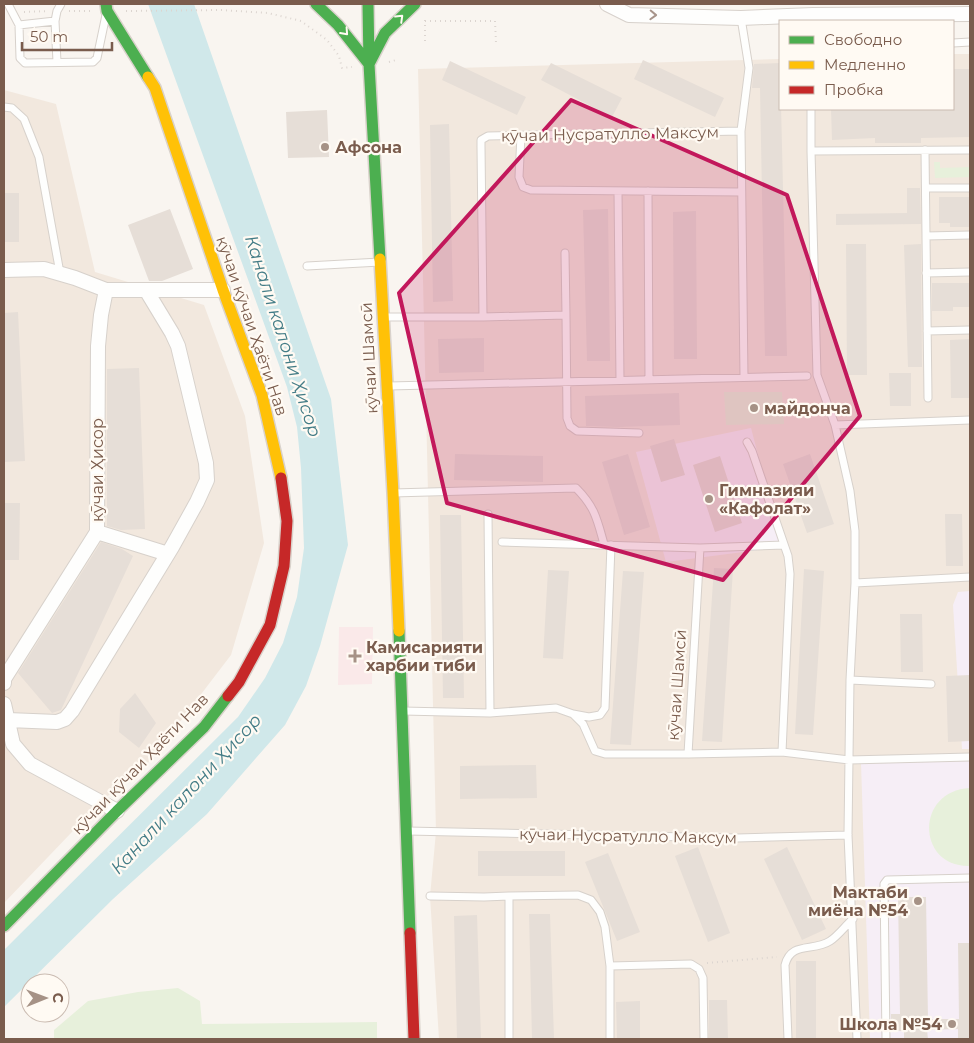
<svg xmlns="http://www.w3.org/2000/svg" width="974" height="1043" font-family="Montserrat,sans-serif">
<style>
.residential{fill:#f2e8de}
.education{fill:#f6eef6}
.medical{fill:#fae9e9}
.green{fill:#e7f0db}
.water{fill:#d0e8ea}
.building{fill:#e6ded7}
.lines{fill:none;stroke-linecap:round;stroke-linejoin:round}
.lane-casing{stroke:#d7d1cb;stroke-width:9}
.street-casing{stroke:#d7d1cb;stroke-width:16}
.fast-casing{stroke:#d9d2cb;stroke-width:14}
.slow-casing{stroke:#d9d2cb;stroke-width:14}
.jam-casing{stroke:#d9d2cb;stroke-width:14}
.path{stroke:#dcd5d0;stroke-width:2;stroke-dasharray:1 4;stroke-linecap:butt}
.lane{stroke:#fefefd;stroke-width:7}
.street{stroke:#fefefd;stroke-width:14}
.fast{stroke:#4caf50;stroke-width:11}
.slow{stroke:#ffc107;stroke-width:11}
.jam{stroke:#c62828;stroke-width:11}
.oneway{stroke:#a8958b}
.oneway2{stroke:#fffaf3}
.marked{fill:#c2185b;fill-opacity:0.2;stroke:#c2185b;stroke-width:4;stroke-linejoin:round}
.poi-dot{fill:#a69286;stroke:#fffaf3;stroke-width:2}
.labels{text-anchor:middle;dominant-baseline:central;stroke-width:4.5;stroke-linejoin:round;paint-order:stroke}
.street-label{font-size:16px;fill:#7a5c4d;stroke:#fffaf3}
.poi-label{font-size:16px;font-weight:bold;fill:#7a5c4d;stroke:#fffaf3;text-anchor:start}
.water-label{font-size:18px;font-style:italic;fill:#437c86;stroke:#fffaf3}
</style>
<rect width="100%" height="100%" fill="#f9f5f0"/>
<path class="residential" d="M953 54H970V1039H439L430 896 436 832 418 69 780 59V109H953Z
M4 90 56 104 95 272 204 305 245 416 264 543 231 655 150 761 92 809 71 833 4 903Z"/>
<path class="education" d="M751 428 782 547 666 562 636 452Z
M970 591V749H962L953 605 958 592Z
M970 759V1039H870L861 763Z"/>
<path class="medical" d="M339 627H373L372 684 338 685Z"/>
<path class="green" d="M934 162H940V168L970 167V177L935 178Z
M724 392H782L784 424 726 425Z
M970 788V866C917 868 914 791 970 788Z
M178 988 200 1001 202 1024 377 1022V1039H54V1030L88 1001 138 992Z"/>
<path class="water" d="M148 4H194L331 399 348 545 320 646 306 686 285 725 207 814 113 899 4 1007V950L238 717 265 678 283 643 297 597 304 548 301 468 297 427 287 387Z"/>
<path class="building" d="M643 60 724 98 715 117 634 79Z
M450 61 526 97 517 115 442 80Z
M551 63 622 98 612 117 541 80Z
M780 63 787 356H765L760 88H752L754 64Z
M953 69H970V137L921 138V143H875V138L832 140 831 109H953Z
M327 110 329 157 288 158 286 112Z
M449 124 453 301 433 302 430 125Z
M907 188H920L921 224 836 225V214L907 213Z
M4 193H19V242H4Z
M939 197H970V227H950V223H939Z
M170 209 193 269 162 281H149L128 225Z
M608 209 610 361H587L583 210Z
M696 211 697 359H674L673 212Z
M846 244H866L867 375H847Z
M921 244 922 367H908L904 245Z
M932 283H970V307H953V311H932Z
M18 312 25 461 4 462V313Z
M484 338V372L439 373 438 339Z
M970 339V398H951L950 340Z
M139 368 145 529 121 530 107 526V369Z
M889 373H911V406H890Z
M679 393 680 425 618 427 586 426 585 396Z
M674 439 685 475 661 482 650 446Z
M455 454 543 456V482L454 480Z
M628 454 650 527 624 535 602 462Z
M810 454 834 524 807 533 783 464Z
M720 456 742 523 715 532 693 465Z
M4 503H20L19 560H4Z
M945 514H962L963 566H946Z
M440 515H461L464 698H443Z
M101 542 122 549 133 556 61 710 52 713 18 673Z
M714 568 733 569 722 742 702 741Z
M804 569 824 571 813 735 795 734Z
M548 570 569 571 563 659 543 658Z
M623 571 644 572 631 745 610 744Z
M900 614H922L923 672H901Z
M970 675V741L948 742 946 676Z
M135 693 156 723 139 748 119 732 120 709Z
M536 765 537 798 460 799V766Z
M698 847 730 933 708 942 675 856Z
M787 847 826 929 802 940 764 859Z
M478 851H565V876H478Z
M608 853 640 932 617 941 585 862Z
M898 897H926L928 1019H959L958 943H970V1039H958V1029L927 1030 928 1039H904V1031H891V1014H900Z
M529 914H550L554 1039H532Z
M477 915 481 1039H457L454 916Z
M796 961H816V1039H796Z
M709 1000H727L728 1039H709Z
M640 1001V1039H617L616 1002Z"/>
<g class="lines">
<defs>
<path id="lane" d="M8 4 19 25 55 21 57 11 61 4
M55 21 57 62
M19 25 20 58 25 63 93 62 97 58 106 15
M953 43 970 42
M4 107 12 108 24 119 39 157 60 273
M811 109V151L817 375 835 425 850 491 855 531V583L850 680 848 835 857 1039
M741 131 749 68 741 18
M521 135 519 177 523 187 531 190 741 192
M925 150 926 236 970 235
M811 151 970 150
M926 188H970
M618 191 620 380
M648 191 649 379
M926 236 928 398
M307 266 380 262
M926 273 970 272
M566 315 567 418 570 426 577 431 639 433
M383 317H483L481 146V140L488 136 741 131 744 377
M483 317 566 315 565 253
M927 331 970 330
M389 386 807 376
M835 425 970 420
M747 442 752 451 788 556 790 574 782 752
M393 493 576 488C595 507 597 519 604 544
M488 514 490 713
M502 542 700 548 784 545
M855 583 970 577
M850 680 931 684
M403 711 490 713 556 708 573 714 583 724 595 751 605 754H688L700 548
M573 714 589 717 600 715 605 708 611 545
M688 754 782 752 849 760 970 757
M408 831 737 838 848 835
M430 896 484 897 509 896V1039
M509 896 578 895 591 900 600 912 605 927 610 966
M610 1039V966L691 964 699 969 703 978 704 1039
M788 1039 785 965C791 941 813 952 830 941 838 936 845 926 853 919
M886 1039 884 884 887 880 970 878"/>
<path id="street" d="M607 4 629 15 741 18 813 15 970 14
M4 270 44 269 75 278 106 290
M97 532 168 554
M4 683V679L97 532 98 346 101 315 106 290H223
M4 704 13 744 30 764 117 811
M8 720 57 722 65 719 72 711 172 547 197 502 207 480 206 463 178 346 172 333 146 290"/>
<path id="fast" d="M106 4 107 11 148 77
M316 4 338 25 369 64 385 33 415 4
M368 4 369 64 380 259
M399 631 410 933
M4 926 117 811 204 727 228 696"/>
<path id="slow" d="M148 77 155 88 223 290 262 395 281 478
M380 259 393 493 399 631"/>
<path id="jam" d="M228 696 239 682 270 625 284 566 287 521 281 478
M410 933 414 1039"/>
</defs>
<use href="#lane" class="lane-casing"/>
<use href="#street" class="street-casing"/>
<use href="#fast" class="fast-casing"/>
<use href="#slow" class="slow-casing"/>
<use href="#jam" class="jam-casing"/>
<path class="path" d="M69 11H91
M126 11 221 10 268 13 301 21 327 40 339 56 342 68 352 67
M24 12 49 11
M425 20V43
M425 21H495L496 43
M389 62 396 60
M707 963 777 957"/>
<use href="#lane" class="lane"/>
<use href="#street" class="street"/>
<use href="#fast" class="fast"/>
<use href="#slow" class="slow"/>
<use href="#jam" class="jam"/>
</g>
<defs><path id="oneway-chevron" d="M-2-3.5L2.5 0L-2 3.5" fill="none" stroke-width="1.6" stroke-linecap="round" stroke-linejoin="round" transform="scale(1.25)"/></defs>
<use class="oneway" href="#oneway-chevron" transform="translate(653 15) rotate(2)"/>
<g class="oneway2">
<use href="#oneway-chevron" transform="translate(400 18) rotate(-44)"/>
<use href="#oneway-chevron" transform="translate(345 32) rotate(48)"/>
</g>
<path class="marked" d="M571 100 787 195 860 416 723 580 447 503 399 293Z"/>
<g class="poi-dot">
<circle cx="325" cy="147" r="5"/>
<circle cx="754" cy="408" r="5"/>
<circle cx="709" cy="499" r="5"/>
<path d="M352.5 648.5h5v5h5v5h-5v5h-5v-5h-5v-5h5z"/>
<circle cx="918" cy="901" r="5"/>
<circle cx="952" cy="1024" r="5"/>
</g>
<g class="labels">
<g class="street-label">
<text transform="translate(610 134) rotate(-1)">кӯчаи Нусратулло Максум</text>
<text transform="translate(252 326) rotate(71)">кӯчаи кӯчаи Ҳаёти Нав</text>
<text transform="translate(369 358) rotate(-93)">кӯчаи Шамсӣ</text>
<text transform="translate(97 470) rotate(-90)">кӯчаи Ҳисор</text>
<text transform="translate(677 685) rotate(-86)">кӯчаи Шамсӣ</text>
<text transform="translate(140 764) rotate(-46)">кӯчаи кӯчаи Ҳаёти Нав</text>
<text transform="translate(628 836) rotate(1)">кӯчаи Нусратулло Максум</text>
</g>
<g class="poi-label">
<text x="335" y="147">Афсона</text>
<text x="764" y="408">майдонча</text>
<text x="719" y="490">Гимназияи<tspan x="719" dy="18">«Кафолат»</tspan></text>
<text x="366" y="647">Камисарияти<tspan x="366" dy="18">харбии тиби</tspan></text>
<text x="908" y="892" text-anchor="end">Мактаби<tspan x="908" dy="18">миёна №54</tspan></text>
<text x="942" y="1024" text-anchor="end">Школа №54</text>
</g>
<g class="water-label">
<text transform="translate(283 336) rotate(72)">Канали калони Ҳисор</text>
<text transform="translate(186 794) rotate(-47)">Канали калони Ҳисор</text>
</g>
</g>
<rect width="974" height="1043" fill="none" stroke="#7a5c4d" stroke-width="10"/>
<rect x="779" y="20" width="175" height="90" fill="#fffaf3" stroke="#cabbb1"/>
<rect x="789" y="36" width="25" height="8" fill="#4caf50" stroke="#cabbb1"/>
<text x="824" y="45" font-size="15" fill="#7a5c4d">Свободно</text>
<rect x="789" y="61" width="25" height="8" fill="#ffc107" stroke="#cabbb1"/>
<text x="824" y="70" font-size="15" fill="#7a5c4d">Медленно</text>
<rect x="789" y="86" width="25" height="8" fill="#c62828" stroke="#cabbb1"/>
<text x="824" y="95" font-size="15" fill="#7a5c4d">Пробка</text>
<g transform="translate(45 998) rotate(89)"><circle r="24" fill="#fffaf3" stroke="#cabbb1"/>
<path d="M0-4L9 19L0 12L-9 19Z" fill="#a69286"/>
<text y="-8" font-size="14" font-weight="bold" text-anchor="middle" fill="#7a5c4d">С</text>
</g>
<path d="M22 42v8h90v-8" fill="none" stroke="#7a5c4d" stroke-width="2.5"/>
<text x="30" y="42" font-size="15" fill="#7a5c4d" stroke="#fffaf3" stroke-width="4" paint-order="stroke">50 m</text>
</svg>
